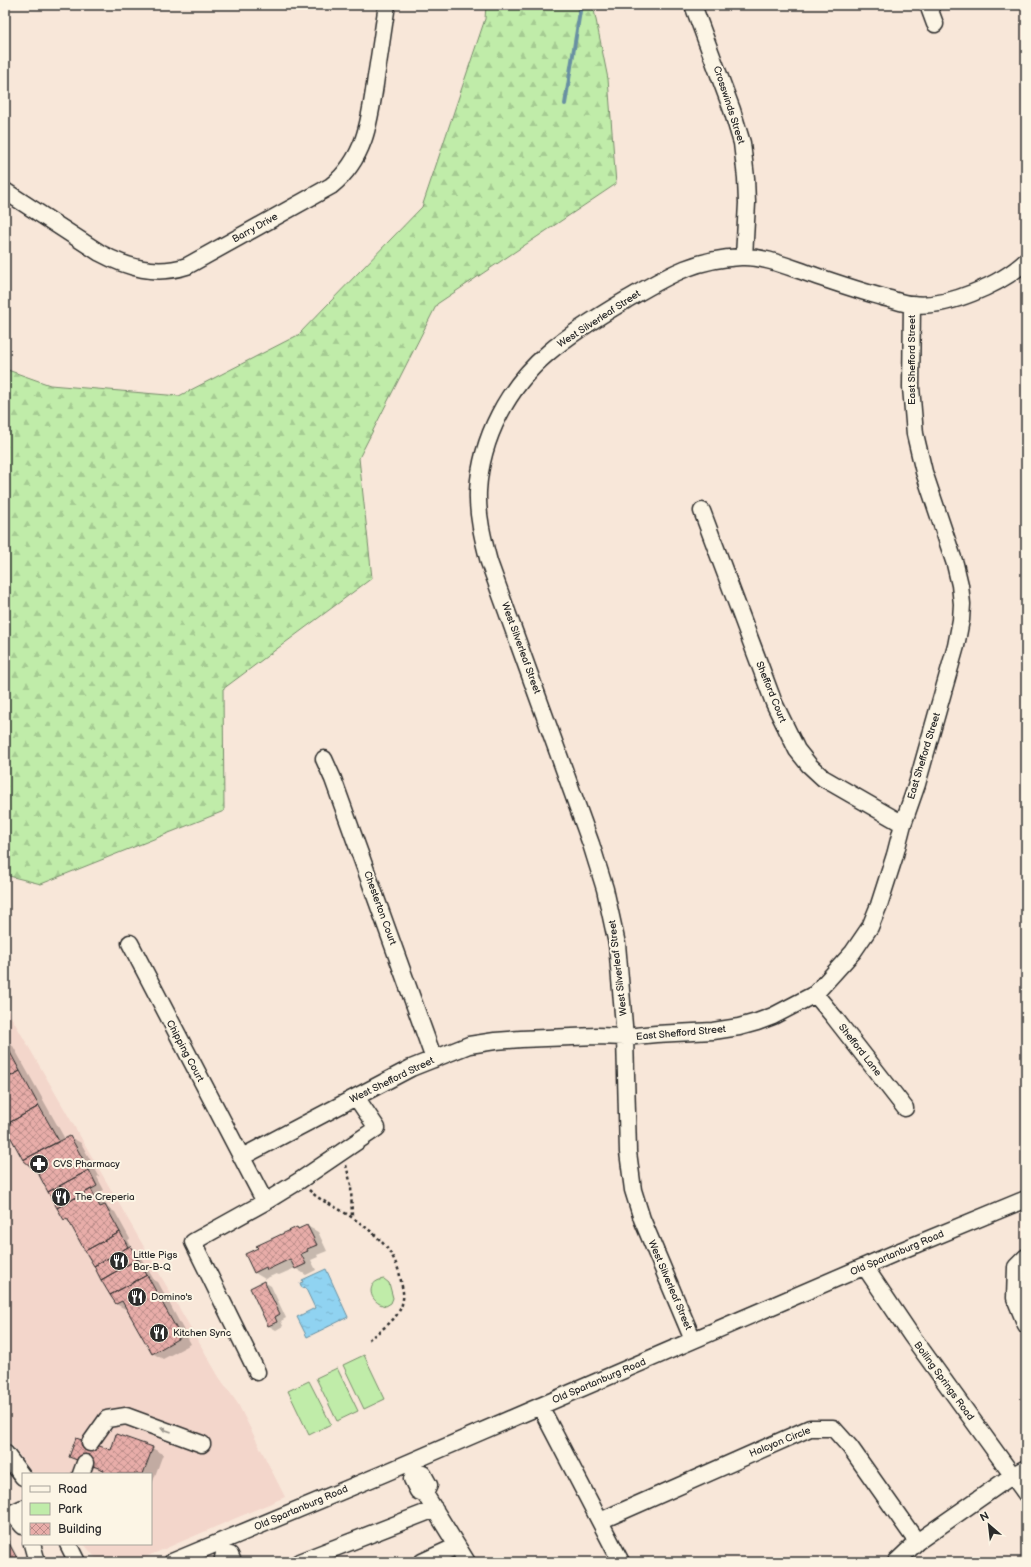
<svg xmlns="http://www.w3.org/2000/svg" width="1031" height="1567" font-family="'Balsamiq Sans',sans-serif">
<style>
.built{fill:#f3d6cb}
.forest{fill:url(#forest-firs);stroke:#768c6a}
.park{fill:#c0eca9;stroke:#768c6a}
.water{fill:url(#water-ripples);stroke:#6890a2}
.shadow{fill:#0003}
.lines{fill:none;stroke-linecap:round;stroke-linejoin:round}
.stream{stroke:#6890a2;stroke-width:4}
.building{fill:url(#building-cross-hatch);stroke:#2b2b2b}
.minor-casing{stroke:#2b2b2b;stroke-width:19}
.path{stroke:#2b2b2b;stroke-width:2.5;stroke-dasharray:3 3;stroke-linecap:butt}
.minor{stroke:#fcf5e5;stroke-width:16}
.oneway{fill:#949088}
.labels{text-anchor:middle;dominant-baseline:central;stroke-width:4;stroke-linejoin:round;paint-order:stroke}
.street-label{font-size:10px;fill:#2b2b2b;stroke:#fcf5e5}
.poi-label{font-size:10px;fill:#2b2b2b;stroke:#fcf5e5;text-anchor:start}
</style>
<defs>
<pattern id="forest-firs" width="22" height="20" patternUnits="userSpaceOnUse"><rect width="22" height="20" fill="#c0eca9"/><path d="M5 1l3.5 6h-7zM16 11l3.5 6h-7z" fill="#a5cb92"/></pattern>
<pattern id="water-ripples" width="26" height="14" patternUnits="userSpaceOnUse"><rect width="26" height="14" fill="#90d3f1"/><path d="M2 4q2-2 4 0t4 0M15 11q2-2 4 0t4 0" fill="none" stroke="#7cb5cf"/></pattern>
<pattern id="building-cross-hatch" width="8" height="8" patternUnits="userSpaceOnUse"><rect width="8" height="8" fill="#e8ada9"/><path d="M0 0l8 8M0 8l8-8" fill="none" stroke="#bc8d8a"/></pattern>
</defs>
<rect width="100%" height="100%" fill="#f8e7d9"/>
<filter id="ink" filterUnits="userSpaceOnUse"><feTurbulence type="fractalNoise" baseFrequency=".025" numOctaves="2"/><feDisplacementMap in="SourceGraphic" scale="8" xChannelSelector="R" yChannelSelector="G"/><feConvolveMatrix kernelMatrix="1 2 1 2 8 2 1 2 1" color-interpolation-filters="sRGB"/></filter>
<g filter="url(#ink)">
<path class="built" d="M5 1006 219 1377 238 1404 285 1497 134 1562H99L84 1544H151V1474H33L5 1435Z"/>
<path class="forest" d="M486 5H593L608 79 616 184 437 304 359 458 372 578 223 689 224 811 41 884 5 875V369L50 385 179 396 298 335 422 207 485 19Z"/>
<path class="park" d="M384 1279 389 1283 393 1298 391 1303 386 1306C368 1303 365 1281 384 1279Z
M364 1355 385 1399 364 1409 343 1365Z
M337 1368 358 1411 337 1421 316 1378Z
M309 1381 331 1424 309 1435 288 1391Z"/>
<path class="water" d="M326 1269 348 1317 307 1337 297 1317 315 1308 305 1287 302 1288 300 1283 303 1282 302 1280Z"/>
<path class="shadow" d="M5 1041 13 1046 65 1139 70 1137 81 1143 99 1176 97 1177 104 1190 96 1194 102 1197 108 1208 115 1212 130 1239 128 1240 132 1248 137 1251 154 1280 158 1282 191 1344 163 1359 152 1353 127 1310 116 1304 71 1223 64 1219 38 1172 24 1160 7 1129 5 1128Z
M307 1226 318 1232 327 1251 317 1255 318 1257 311 1260 316 1270 306 1275 295 1268 279 1275 276 1274 265 1279 255 1273 297 1228 299 1230Z
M264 1282 271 1286 286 1318 281 1321 283 1326 276 1330 269 1326 251 1288Z
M152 1448 163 1454 151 1487V1474H106L104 1471 81 1463 70 1457Z
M5 1533 20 1562H5Z"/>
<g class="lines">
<path class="stream" d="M565 104 581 5"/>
</g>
<path class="building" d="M5 1043 20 1071 5 1079Z
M20 1071 39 1106 5 1125V1079Z
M39 1106 59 1141 23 1160 5 1127V1125Z
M70 1136 89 1170 48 1192 38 1173 23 1160Z
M89 1170 97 1186 57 1208 48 1192Z
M91 1189 100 1207 105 1205 120 1232 85 1251 67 1218 64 1220 57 1208Z
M307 1225 317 1245 307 1249 308 1251 301 1254 306 1264 295 1269 290 1259 267 1270 266 1267 254 1273 245 1254 258 1248 256 1246 297 1227 298 1229Z
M120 1232 128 1247 94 1266 85 1251Z
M130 1246 138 1259 101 1280 94 1266Z
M138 1259 147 1275 110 1295 101 1280Z
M147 1275 181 1337 152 1354 122 1301 116 1304 110 1295Z
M264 1281 280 1314 275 1317 277 1322 268 1326 250 1288Z
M116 1434 153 1447 143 1474H106L103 1473 104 1470 69 1457 76 1438 111 1450Z
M5 1536 19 1562H5Z"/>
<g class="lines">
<defs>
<path id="minor" d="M693 5 732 110 742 143 746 178 747 203 744 257
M928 5 935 24
M5 191 100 253C128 268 156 276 187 266L331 186C366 158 370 119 376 77 380 53 383 29 387 5
M702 511 774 703 797 750 809 765 823 778 903 824
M324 759 333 779 434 1059
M130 943 265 1202
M815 994 834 1017 905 1108
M242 1157 411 1068 469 1045 495 1041 521 1039 597 1036 625 1037 656 1034 713 1031 739 1027 757 1022 773 1016 815 994 853 952 870 927 879 905 895 855 903 824 917 784 956 646 961 620 962 604 960 585 955 564 924 472 915 434 911 387 912 305
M1026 1257 1016 1267 1015 1298 1026 1325
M865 1267 911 1335 1026 1494
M693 1340 642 1219 633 1190 628 1152 625 1037 617 944 605 889 591 844 489 562C483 539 477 515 478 491 481 438 508 387 548 353 571 333 599 316 626 300 666 277 693 259 741 257 763 256 786 266 807 273 834 282 862 292 890 299 897 301 904 304 912 304 945 309 1002 284 1026 261
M257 1372 193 1242 265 1202 299 1181 377 1128 356 1097
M540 1406 621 1562
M90 1443 107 1419 126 1416 202 1444
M5 1453 23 1477
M81 1474 85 1463
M425 1494 429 1485 423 1474 415 1472 412 1479 418 1491 425 1494 467 1562
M23 1508 12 1513 23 1526
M600 1521 810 1428H833L850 1447 917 1542
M32 1544 37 1562
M68 1544 77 1562
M172 1562 385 1473 900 1251 1026 1199
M225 1562 223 1558 224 1554 230 1555 233 1562
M299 1562 435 1509
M422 1562 457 1546
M896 1562 917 1542 1013 1475 1026 1468"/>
</defs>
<use href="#minor" class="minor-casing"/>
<path class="path" d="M346 1165 351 1185 352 1218
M309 1190C320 1201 333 1205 345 1213 372 1230 396 1249 401 1281 402 1287 404 1294 403 1299 401 1318 382 1329 368 1340"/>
<use href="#minor" class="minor"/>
</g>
<defs><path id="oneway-solid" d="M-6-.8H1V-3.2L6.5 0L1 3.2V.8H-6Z"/></defs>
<use class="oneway" href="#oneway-solid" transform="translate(166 1430) rotate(-160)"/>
</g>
<defs>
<symbol id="pharmacy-disc" viewBox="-11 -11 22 22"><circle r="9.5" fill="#2b2b2b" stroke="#fcf5e5"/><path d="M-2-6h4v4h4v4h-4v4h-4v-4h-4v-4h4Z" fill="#fff"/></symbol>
<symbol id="restaurant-disc" viewBox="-11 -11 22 22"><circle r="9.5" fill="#2b2b2b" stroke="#fcf5e5"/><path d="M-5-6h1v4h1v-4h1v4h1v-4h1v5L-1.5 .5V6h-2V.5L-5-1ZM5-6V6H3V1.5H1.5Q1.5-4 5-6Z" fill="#fff"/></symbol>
</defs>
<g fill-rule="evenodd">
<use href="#pharmacy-disc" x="28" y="1153" width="22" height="22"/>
<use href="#restaurant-disc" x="50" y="1186" width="22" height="22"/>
<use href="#restaurant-disc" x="108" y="1250" width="22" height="22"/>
<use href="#restaurant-disc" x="126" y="1286" width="22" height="22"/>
<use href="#restaurant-disc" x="148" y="1322" width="22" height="22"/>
</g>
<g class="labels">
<g class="street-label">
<text transform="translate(729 105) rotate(72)">Crosswinds Street</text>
<text transform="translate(255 228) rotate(-29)">Barry Drive</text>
<text transform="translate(599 319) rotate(-33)">West Silverleaf Street</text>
<text transform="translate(912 360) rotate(-90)">East Shefford Street</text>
<text transform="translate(521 648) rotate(70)">West Silverleaf Street</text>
<text transform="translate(771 692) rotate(68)">Shefford Court</text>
<text transform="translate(924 756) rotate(-73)">East Shefford Street</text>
<text transform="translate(380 908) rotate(70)">Chesterton Court</text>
<text transform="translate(618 968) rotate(-97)">West Silverleaf Street</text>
<text transform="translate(681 1033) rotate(-5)">East Shefford Street</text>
<text transform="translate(860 1050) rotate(52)">Shefford Lane</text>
<text transform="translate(185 1051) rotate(62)">Chipping Court</text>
<text transform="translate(392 1080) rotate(-26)">West Shefford Street</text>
<text transform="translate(897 1253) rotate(-23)">Old Spartanburg Road</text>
<text transform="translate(670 1285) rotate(67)">West Silverleaf Street</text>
<text transform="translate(599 1381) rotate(-23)">Old Spartanburg Road</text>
<text transform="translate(944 1381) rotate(54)">Boiling Springs Road</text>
<text transform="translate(780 1442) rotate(-22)">Halcyon Circle</text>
<text transform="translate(301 1508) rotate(-23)">Old Spartanburg Road</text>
</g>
<g class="poi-label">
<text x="53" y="1164">CVS Pharmacy</text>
<text x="75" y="1197">The Creperia</text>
<text x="133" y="1255">Little Pigs<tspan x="133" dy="12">Bar-B-Q</tspan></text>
<text x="151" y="1297">Domino's</text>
<text x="173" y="1333">Kitchen Sync</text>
</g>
</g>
<rect width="1031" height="1567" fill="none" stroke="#fcf5e5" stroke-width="20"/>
<rect x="10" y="10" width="1011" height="1547" fill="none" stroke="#2b2b2b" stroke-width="1.5" filter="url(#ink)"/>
<rect x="22" y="1473" width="130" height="72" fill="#fcf5e5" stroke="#a8a49b"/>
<rect x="30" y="1486" width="20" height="6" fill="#fcf5e5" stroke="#a8a49b"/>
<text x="58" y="1493" font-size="12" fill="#2b2b2b">Road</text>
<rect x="30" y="1503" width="20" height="12" fill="#c0eca9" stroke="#a8a49b"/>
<text x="58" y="1513" font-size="12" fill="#2b2b2b">Park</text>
<rect x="30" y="1523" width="20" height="12" fill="url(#building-cross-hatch)" stroke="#a8a49b"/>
<text x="58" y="1533" font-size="12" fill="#2b2b2b">Building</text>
<g transform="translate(989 1525) rotate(332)" stroke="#fcf5e5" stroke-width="3" paint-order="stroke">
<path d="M0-3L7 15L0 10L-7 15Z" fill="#2b2b2b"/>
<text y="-6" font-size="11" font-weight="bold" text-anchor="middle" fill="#2b2b2b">N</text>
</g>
</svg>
